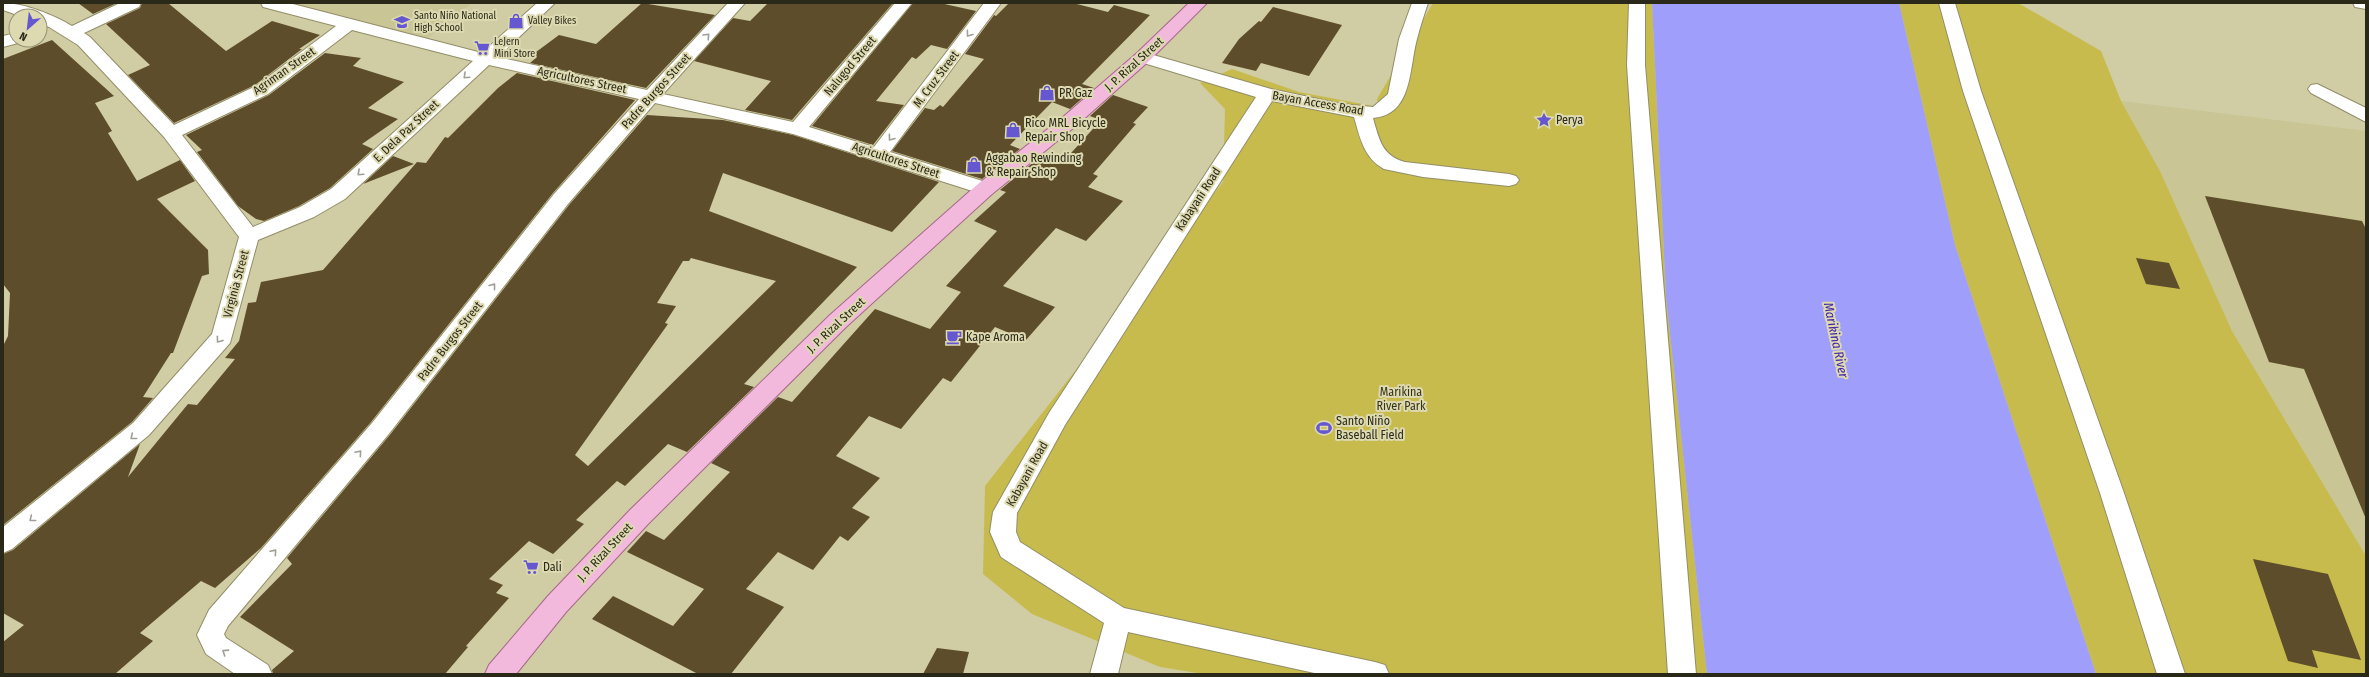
<svg xmlns="http://www.w3.org/2000/svg" width="2369" height="677" font-family="'Fira Sans Condensed',sans-serif">
<style>
.built{fill:#c9c594}
.green{fill:#c7bb4d}
.water{fill:#9f9efb}
.building{fill:#5e4d2b;fill-rule:evenodd}
.lines{fill:none;stroke-linecap:round;stroke-linejoin:round}
.minor-casing{stroke:#928e68;stroke-width:2}
.major-casing{stroke:#a76889;stroke-width:2}
.minor{fill:#fff;fill-rule:evenodd}
.major{fill:#f2b9dc;fill-rule:evenodd}
.oneway{stroke:#9f9f98}
.labels{text-anchor:middle;dominant-baseline:central;stroke-width:4;stroke-linejoin:round;paint-order:stroke}
.far-poi-label{font-size:10px;fill:#2a2919;stroke:#ddd9b0;text-anchor:start}
.street-label{font-size:12px;fill:#2a2919;stroke:#ddd9b0}
.poi-label{font-size:12px;fill:#2a2919;stroke:#ddd9b0;text-anchor:start}
.park-label{font-size:12px;fill:#36331b;stroke:#ddd9b0}
.water-label{font-size:13px;font-style:italic;fill:#4124a9;stroke:#ddd9b0}
</style>
<rect width="100%" height="100%" fill="#d0cca3"/>
<path class="built" d="M289 3H472L424 41Z
M2121 101 2366 131V556L2232 331 2160 171Z"/>
<path class="green" d="M1433 3H1652L1666 297 1707 674H1204L1160 667 1032 614 983 574 985 486 1223 182 1225 109 1200 83 1232 69 1299 92 1378 107 1377 99Z
M1899 3H2018L2101 51 2121 101 2160 171 2232 331 2366 556V674H2096L1955 245Z"/>
<path class="water" d="M1652 3H1899L1955 245 2096 674H1707L1666 297Z"/>
<path class="building" d="M78 3H117L93 14Z
M142 3H168L226 51 272 21 320 35 299 49H302L255 85 174 123 128 75 150 65 106 24 140 8Z
M642 3 715 15 646 88 530 63 537 57 532 55 559 35 596 44Z
M768 3H893L792 120 745 110 771 81 694 61 733 18 750 21Z
M913 3H940L976 11 947 49 931 45 916 59 912 57 876 101 904 105 873 145 812 126Z
M1009 3H1073L1108 12 1114 5 1150 15 1082 84 1094 88 1070 109 1052 102 1010 145 1020 149 982 179 892 151 925 108 934 110 940 105 943 107 984 59 965 54 994 15 996 16Z
M1273 7 1342 25 1309 76 1261 63 1256 71 1222 63 1239 39 1259 21 1261 22Z
M52 40 114 96 95 103 112 131 108 133 137 181 180 160 195 181 157 199 208 250 209 274 202 276 173 353H171L143 397 153 398 132 422 3 525V346L8 336 10 293 3 284V59Z
M325 53 361 58 353 66 404 82 368 108 398 119 362 144 373 149 330 188 299 206 264 221 256 219 238 206 197 152 202 150 186 135 269 95Z
M517 73 635 100 553 193 371 422 261 548 215 588 201 581 140 633 153 641 115 674H3V642L24 625 3 613V554L13 550 140 444 128 477 188 404 197 405 235 359 225 358 239 341 248 303 256 302 261 282 323 270 417 162 426 163 445 137 448 138 498 88Z
M1113 95 1148 107 1133 123 1136 124 1093 174 1098 176 1088 187 1123 201 1086 241 1056 228 1003 286 1055 307 1026 340 995 327 951 382 943 378 901 429 869 416 836 456 880 478 852 508 870 517 848 541 840 536 813 570 778 552 746 589 784 607 731 674H698L592 619 613 596 673 626 704 589 627 552 646 531 664 540 730 472 711 463 778 397 792 402 875 309 930 329 961 292 946 286 997 231 974 221 1006 192 1000 190 1041 156 1062 163 1101 120 1090 116Z
M647 115 723 120 793 135 939 182 892 232 723 173 709 211 857 267 744 384 754 387 687 452 668 444 625 486 617 481 576 520 584 524 553 554 529 541 489 579 503 585 496 593 509 598 466 646 468 647 445 674H273L272 670 294 651 240 617 292 564 287 558 389 436 569 205ZM691 258 776 281 588 466 575 455 668 324 665 323 676 306 657 303 683 261H689Z
M393 156 414 164 363 184Z
M2205 196 2362 221 2366 229V519L2304 369 2269 362Z
M2136 258 2169 263 2180 289 2146 284Z
M2253 559 2328 574 2361 660 2312 650 2318 668 2288 661Z
M937 648 969 652 963 674H923Z"/>
<g class="lines">
<defs>
<path id="minor" d="M3 3C24 3 54 15 72 26L120 3H141L139 7 84 33 90 37 174 125 256 86 336 26 263 7 261 3H289L482 53 537 3H555L498 57 647 90 728 3H745L663 94 793 122 895 3H912L809 127 874 147 984 3H1001L890 152 992 184 995 189 992 194 985 195 793 134 655 103 568 204 388 435 228 626 224 634 226 638 268 665 272 674H235L206 654 197 635 209 610 372 423 554 194 639 99 489 65 345 199 314 217 258 240 230 343 149 435 12 549 3 553V527L133 423 212 334 239 237 164 137 78 45 49 27 40 24V16H20L3 10ZM352 30 473 61 331 189 300 207 253 227 182 135 268 94Z
M1412 3H1428C1424 15 1420 27 1417 39 1409 68 1413 115 1373 118 1379 139 1382 156 1405 162L1509 174 1516 176 1519 180 1516 184 1509 186 1423 177 1384 169C1364 158 1360 138 1354 117L1272 101 1065 425 1017 513 1016 532 1020 542 1124 608 1375 662 1385 665 1389 674H1319L1128 632 1118 674H1090L1104 623 1001 557 990 532 993 512 1049 413 1256 97 1137 61 1134 57 1137 53 1143 52 1271 89 1342 104 1373 107 1388 94 1399 39Z
M1629 3H1645V65L1696 674H1668L1627 65Z
M1939 3H1955L1981 91 2124 493 2185 674H2157L2100 493 1963 91Z
M2353 3H2366V9L2355 7Z
M16 33V40H23L22 42 3 47V36Z
M2317 84 2366 108V122L2311 93 2308 89 2311 85Z"/>
<path id="major" d="M1189 3H1207L1149 61 1077 125 992 194 846 327 648 524 566 612 516 674H485L489 665 548 596 630 510 830 315 978 184 1063 117 1137 53Z"/>
</defs>
<use href="#minor" class="minor-casing"/>
<use href="#major" class="major-casing"/>
<use href="#minor" class="minor"/>
<use href="#major" class="major"/>
</g>
<defs><path id="oneway-chevron" d="M-2-3.5L2.5 0L-2 3.5" fill="none" stroke-width="1.6" stroke-linecap="round" stroke-linejoin="round"/></defs>
<g class="oneway">
<use href="#oneway-chevron" transform="translate(969 34) rotate(127)"/>
<use href="#oneway-chevron" transform="translate(707 36) rotate(-47)"/>
<use href="#oneway-chevron" transform="translate(466 76) rotate(137)"/>
<use href="#oneway-chevron" transform="translate(891 138) rotate(127)"/>
<use href="#oneway-chevron" transform="translate(360 173) rotate(137)"/>
<use href="#oneway-chevron" transform="translate(493 286) rotate(-52)"/>
<use href="#oneway-chevron" transform="translate(219 340) rotate(126)"/>
<use href="#oneway-chevron" transform="translate(133 437) rotate(141)"/>
<use href="#oneway-chevron" transform="translate(359 453) rotate(-49)"/>
<use href="#oneway-chevron" transform="translate(32 519) rotate(141)"/>
<use href="#oneway-chevron" transform="translate(274 552) rotate(-49)"/>
<use href="#oneway-chevron" transform="translate(225 652) rotate(-147)"/>
</g>
<defs>
<symbol id="shop-bare" viewBox="-9 -9 18 18"><path d="M-5-2.5h2.3a2.7 3.5 0 0 1 5.4 0H5L5.5 6h-11ZM-1.5-2.5h3a1.5 2.3 0 0 0-3 0Z" fill="#6457d0" stroke="#ddd9b0" stroke-width="2.5" paint-order="stroke"/></symbol>
<symbol id="school-bare" viewBox="-9 -9 18 18"><path d="M0-5L7-2L0 1L-7-2ZM-4 1L0 2.5L4 1V4Q0 6-4 4Z" fill="#6457d0" stroke="#ddd9b0" stroke-width="2.5" paint-order="stroke"/></symbol>
<symbol id="supermarket-bare" viewBox="-9 -9 18 18"><path d="M-6-5.5h2.5l.6 2H6L4.5 2H-2.5L-4.4-4H-6ZM-1.5 3.2a1.3 1.3 0 1 0 .1 0ZM3 3.2a1.3 1.3 0 1 0 .1 0Z" fill="#6457d0" stroke="#ddd9b0" stroke-width="2.5" paint-order="stroke"/></symbol>
<symbol id="sight-bare" viewBox="-9 -9 18 18"><path d="M0-6L1.8-2.2L6-1.7L2.9 1.2L3.7 5.4L0 3.3L-3.7 5.4L-2.9 1.2L-6-1.7L-1.8-2.2Z" fill="#6457d0" stroke="#ddd9b0" stroke-width="2.5" paint-order="stroke"/></symbol>
<symbol id="cafe-bare" viewBox="-9 -9 18 18"><path d="M-5.5-4.5H6V0H3Q3 3.5 0 3.5H-2.5Q-5.5 3.5-5.5 0ZM3-3.2v2h1.7v-2ZM-6 4.5H4V6H-6Z" fill="#6457d0" stroke="#ddd9b0" stroke-width="2.5" paint-order="stroke"/></symbol>
<symbol id="stadium-bare" viewBox="-9 -9 18 18"><path d="M0-5a6.5 5 0 1 0 0 10a6.5 5 0 1 0 0-10ZM-3.5-1.8h7v3.6h-7Z" fill="#6457d0" stroke="#ddd9b0" stroke-width="2.5" paint-order="stroke"/></symbol>
</defs>
<g fill-rule="evenodd">
<use href="#shop-bare" x="505" y="10" width="22" height="22"/>
<use href="#school-bare" x="391" y="11" width="22" height="22"/>
<use href="#supermarket-bare" x="471" y="37" width="22" height="22"/>
<use href="#shop-bare" x="1036" y="82" width="22" height="22"/>
<use href="#sight-bare" x="1533" y="109" width="22" height="22"/>
<use href="#shop-bare" x="1002" y="119" width="22" height="22"/>
<use href="#shop-bare" x="963" y="154" width="22" height="22"/>
<use href="#cafe-bare" x="943" y="326" width="22" height="22"/>
<use href="#stadium-bare" x="1313" y="417" width="22" height="22"/>
<use href="#supermarket-bare" x="520" y="556" width="22" height="22"/>
</g>
<g class="labels">
<g class="far-poi-label">
<text x="414" y="16">Santo Niño National<tspan x="414" dy="12">High School</tspan></text>
<text x="528" y="21">Valley Bikes</text>
<text x="494" y="42">LeJern<tspan x="494" dy="12">Mini Store</tspan></text>
</g>
<g class="street-label">
<text transform="translate(1134 64) rotate(-42)">J. P. Rizal Street</text>
<text transform="translate(850 66) rotate(-50)">Nalugod Street</text>
<text transform="translate(284 71) rotate(-35)">Agriman Street</text>
<text transform="translate(936 79) rotate(-53)">M. Cruz Street</text>
<text transform="translate(582 80) rotate(12)">Agricultores Street</text>
<text transform="translate(656 91) rotate(-48)">Padre Burgos Street</text>
<text transform="translate(1318 103) rotate(10)">Bayan Access Road</text>
<text transform="translate(406 131) rotate(-43)">E. Dela Paz Street</text>
<text transform="translate(896 160) rotate(18)">Agricultores Street</text>
<text transform="translate(1198 199) rotate(-57)">Kabayani Road</text>
<text transform="translate(236 284) rotate(-75)">Virginia Street</text>
<text transform="translate(836 325) rotate(-43)">J. P. Rizal Street</text>
<text transform="translate(450 341) rotate(-52)">Padre Burgos Street</text>
<text transform="translate(1027 474) rotate(-61)">Kabayani Road</text>
<text transform="translate(605 552) rotate(-47)">J. P. Rizal Street</text>
</g>
<g class="poi-label">
<text x="1059" y="93">PR Gaz</text>
<text x="1556" y="120">Perya</text>
<text x="1025" y="123">Rico MRL Bicycle<tspan x="1025" dy="14">Repair Shop</tspan></text>
<text x="986" y="158">Aggabao Rewinding<tspan x="986" dy="14">&amp; Repair Shop</tspan></text>
<text x="966" y="337">Kape Aroma</text>
<text x="1336" y="421">Santo Niño<tspan x="1336" dy="14">Baseball Field</tspan></text>
<text x="543" y="567">Dali</text>
</g>
<g class="park-label">
<text x="1401" y="392">Marikina<tspan x="1401" dy="14">River Park</tspan></text>
</g>
<g class="water-label">
<text transform="translate(1836 340) rotate(78)">Marikina River</text>
</g>
</g>
<rect width="2369" height="677" fill="none" stroke="#2a2919" stroke-width="8"/>
<g transform="translate(28 28) rotate(208)"><circle r="19" fill="#ddd9b0" stroke="#959374"/>
<path d="M0-3L7 15L0 10L-7 15Z" fill="#6457d0"/>
<text y="-6" font-size="11" font-weight="bold" text-anchor="middle" fill="#2a2919">N</text>
</g>
</svg>
